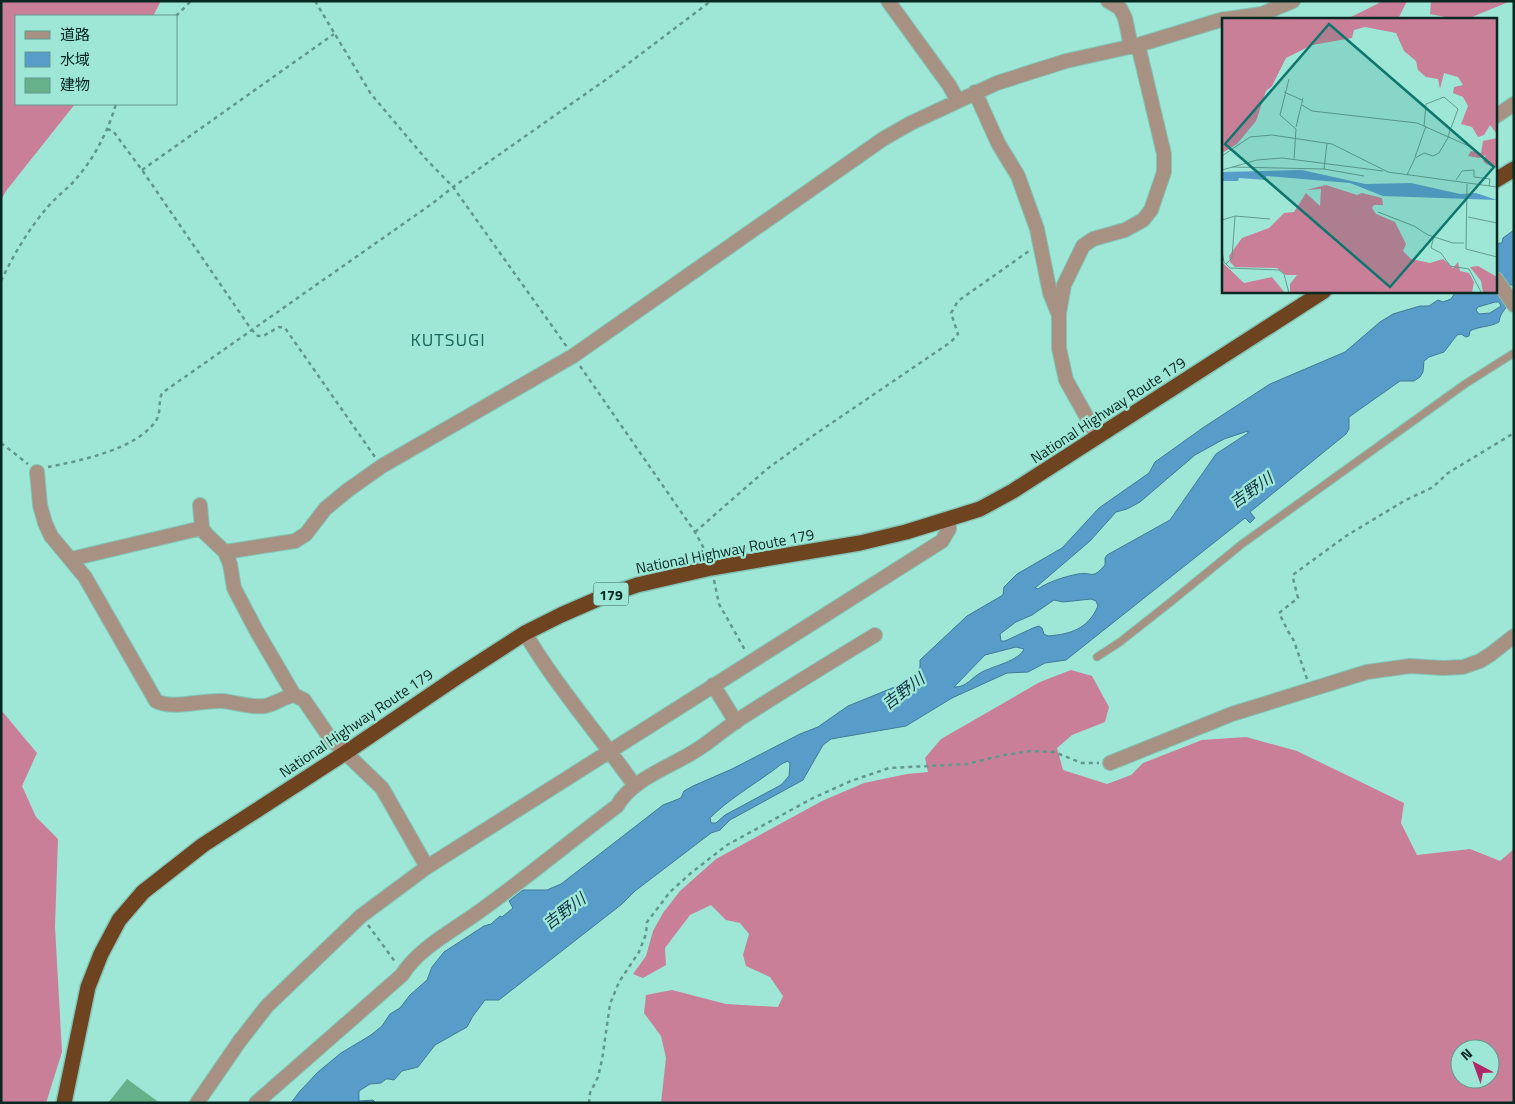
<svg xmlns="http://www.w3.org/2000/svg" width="1515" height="1104" font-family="'Titillium Web','Noto Sans JP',sans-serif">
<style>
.forest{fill:#c97f97;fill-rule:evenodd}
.water{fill:#589dc9;stroke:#407a97;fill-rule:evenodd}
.building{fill:#66b189}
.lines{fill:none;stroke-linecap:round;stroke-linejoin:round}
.lane-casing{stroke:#83c4b6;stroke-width:9}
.street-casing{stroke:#83c4b6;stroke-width:16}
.highway-casing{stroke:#83c4b6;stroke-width:18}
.path{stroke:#60988c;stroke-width:2.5;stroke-dasharray:4 4;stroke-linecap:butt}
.lane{stroke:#a79182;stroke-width:7}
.street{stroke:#a79182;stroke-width:14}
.highway{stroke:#6d4320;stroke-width:15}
.labels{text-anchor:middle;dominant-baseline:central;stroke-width:4.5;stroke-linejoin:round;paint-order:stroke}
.shield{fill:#9ee7d7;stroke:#346158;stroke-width:1}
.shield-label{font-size:14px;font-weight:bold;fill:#072721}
.street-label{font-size:15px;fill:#072721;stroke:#9ee7d7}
.water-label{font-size:16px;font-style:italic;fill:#113044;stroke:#9ee7d7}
.quarter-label{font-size:18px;letter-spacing:1px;fill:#176659;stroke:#9ee7d7}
.inset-road{fill:none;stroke:#629a8e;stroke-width:1}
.view{fill:#0f766e;fill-opacity:0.15;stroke:#0f766e;stroke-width:2.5}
.inset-edge{fill:none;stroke:#072721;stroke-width:2.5}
</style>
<rect width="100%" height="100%" fill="#9ee7d7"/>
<path class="forest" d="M1 1H161L153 16H16V104H75L6 191 1 200Z
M1383 1H1407L1398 19H1340L1351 17Z
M1431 1H1511L1467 19H1455L1430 14Z
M1071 670 1092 676 1109 707 1105 722 1072 735 1057 748 1063 770 1107 784 1131 775 1143 763 1202 740 1246 737 1297 751 1404 803 1401 823 1417 855 1470 849 1500 861 1514 849V1103H661L666 1058 661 1036 644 1013 646 995 672 990 726 1004 778 1007 783 996 770 977 746 966 743 955 749 934 740 923 726 920 711 905 690 915 665 948 666 965 643 978 633 974 646 956 653 931 663 913 680 891 716 859 822 801 864 783 907 774 928 772 925 758 941 739 1040 682ZM1460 1049H1490V1079H1460Z
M1 710 37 753 22 786 36 817 58 839 55 927 62 1052 46 1103H1Z"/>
<path class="water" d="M1514 230V285H1506L1509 290H1514V299C1508 306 1500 312 1499 322 1491 327 1479 326 1470 331L1469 336 1466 337 1461 334 1457 335 1444 352 1429 357 1424 361 1423 372 1420 377 1414 381H1400L1349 417V429L1346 434 1250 512 1255 518 1250 523 1245 518 1066 660 1045 663 1028 672 1007 673 952 698 906 726 831 739 823 745 803 780 730 820 720 830 711 833 635 891 622 904 499 1000H485L473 1016 467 1027 435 1045 418 1067 402 1071 394 1080 389 1079H386L381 1083 370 1084 359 1091V1101L373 1100 376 1103H291L300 1091 318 1072 341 1053 371 1035 382 1026 390 1014 400 1008 410 995 427 980 432 967 444 952 484 926 491 924 500 916 502 917 513 908 509 901 523 890H547L561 884 663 805 681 798 684 791 693 786 732 769 800 734 818 727 848 706 902 684 914 676 920 667V660L967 616 1003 595 1004 587 1017 574 1062 548 1099 508 1149 473 1155 462 1204 427 1270 384 1345 352 1380 322 1393 314 1420 306H1429L1438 300 1443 302 1451 299 1455 293 1496 291V246L1499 243H1502L1503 238ZM1495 302H1499L1501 306 1490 313 1479 314 1476 310 1478 307ZM1248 431V433L1216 454 1170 520 1107 555 1105 558V565C1091 581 1093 571 1078 574 1067 576 1047 582 1038 589L1035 588 1090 541 1116 512 1127 509 1140 502 1195 455 1224 439ZM1091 599 1096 601 1098 606C1088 629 1071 634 1048 636L1044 634 1042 628 1039 626 1033 628 1005 641H1001L1000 634 1016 622 1032 615 1054 600 1063 602ZM1016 647 1024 649C1019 661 993 666 982 672 972 677 966 688 954 687L985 655ZM788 761 790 764 789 776 781 785 725 815 716 823H711L710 818C728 800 750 787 771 772 777 768 781 763 788 761Z"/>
<path class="building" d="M127 1079 160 1103H108Z"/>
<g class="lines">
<defs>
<path id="lane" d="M1097 657 1120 642 1172 601 1242 544 1465 384 1514 353"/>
<path id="street" d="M888 1 949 85 958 101
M1108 1 1120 8 1125 18 1131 46
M1227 19 1262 14 1293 1
M975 92 998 143 1018 176 1037 229 1050 293 1058 313
M1496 116 1514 104
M1496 279 1514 305
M1098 437 1066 380 1059 348V313L1064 285 1083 246 1093 239 1125 230 1143 220 1151 210 1164 172V154L1138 45
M37 472 40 505 45 523 51 536 85 577 156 701C172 710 202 700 222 701 236 702 250 708 265 706 275 704 284 697 294 695L304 700 330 738 382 788 427 867
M200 505 202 528 206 534 225 552 230 564 234 588 256 630 294 695
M225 552 295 541 306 534 325 509 348 490 382 466 573 356 883 139 911 123 997 83 1066 61 1138 45 1224 19
M71 559 202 528
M525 633C556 686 600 736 635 786
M713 685 736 722
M1110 763 1232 714 1367 672 1410 666 1443 668 1463 667 1480 661 1491 654 1514 636
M197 1103 239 1042 267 1006 361 916 427 867 942 541 949 529V520
M256 1103 402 975C419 947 458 928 484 908 530 875 573 839 617 806 632 779 670 767 695 751 710 742 723 730 738 720 783 691 829 663 875 635"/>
<path id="highway" d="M1496 180 1514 169
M64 1103 88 987 101 954 119 920 143 892 203 845 345 753 457 677 525 633 561 615 600 598 637 585 711 568 860 543 906 532 980 509 1013 491 1324 291"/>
</defs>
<use href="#lane" class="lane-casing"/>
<use href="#street" class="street-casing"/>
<use href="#highway" class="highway-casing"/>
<path class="path" d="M315 1 371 94 425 158 453 187 567 347
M176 16 191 1
M107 129 113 131 142 170 251 329 258 336H263L279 327 285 328 375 457
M142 170 334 34
M1 281C13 256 28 230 46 209 55 198 67 189 76 179 95 157 108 131 116 104
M580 366 695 532 708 556
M1 443 28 464
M48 467C79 461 139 449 157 419 161 411 158 402 162 393L433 203 453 187 621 69 711 1
M695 532 767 469 811 437 951 342 958 334 951 313 958 301 1029 251
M714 580 719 604 745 650
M1307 679 1294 641 1288 631 1279 613 1298 598 1293 578 1294 574 1346 536 1404 501 1433 487 1448 473 1514 433
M368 925 396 963
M589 1103 590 1093 598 1077 602 1060 610 1004 619 982 639 952 646 934 647 922 670 892 691 873 727 845 813 798 851 781 889 768 967 764 1004 755 1031 751 1054 752 1082 763H1099"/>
<use href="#lane" class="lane"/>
<use href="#street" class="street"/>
<use href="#highway" class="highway"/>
</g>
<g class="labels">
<rect class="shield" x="593.5" y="582.5" width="35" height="23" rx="4"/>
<g class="shield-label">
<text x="611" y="594">179</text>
</g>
<g class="street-label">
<text transform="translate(1108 410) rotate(-33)">National Highway Route 179</text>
<text transform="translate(725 551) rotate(-11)">National Highway Route 179</text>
<text transform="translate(356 723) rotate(-34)">National Highway Route 179</text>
</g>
<g class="water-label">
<text transform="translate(1251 490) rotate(-35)">吉野川</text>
<text transform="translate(903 691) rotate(-37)">吉野川</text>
<text transform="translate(564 911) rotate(-37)">吉野川</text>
</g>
<g class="quarter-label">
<text x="448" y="339">KUTSUGI</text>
</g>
</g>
<g transform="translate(1222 18)">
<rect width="275" height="275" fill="#9ee7d7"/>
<path d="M0 0H275V116L268 107 262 117 256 119 250 109 239 106 246 88 241 79 231 75 232 69 241 67 236 59 222 55 218 71 216 61 204 59 196 52 194 43 182 33 174 15 143 9 132 12 130 20 90 27 64 40 50 68 44 73 34 103 15 126 0 135ZM275 120V150L264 146 261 143 264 137 257 140 246 138 249 133 259 135 261 123ZM104 167 135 177 140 175 160 180 161 187H152L150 190 154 196 173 204 184 226 181 233 189 241 208 245 221 241 231 250 236 244 238 253 247 255 252 264 250 275H68V266L75 257H64L55 250 13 249 8 244 7 238 20 220 47 210 62 195 72 194 84 175 98 188 99 171 84 172ZM0 236 1 245 22 265 50 259 63 275H0ZM256 248 275 259V275H261L259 263 248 249Z" fill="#c97f97"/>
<path d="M80 152 143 166 189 165 238 176 254 175 275 182 161 178 128 165 44 158V162L17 160 16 163H0V154Z" fill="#589dc9"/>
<path class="inset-road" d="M67 61 58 97 74 111 72 141M62 74 80 82M80 87 90 93 195 105 249 129M202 108 204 86 222 79 236 91 226 118M74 109 81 80M0 138 28 119 50 117 110 126 166 154 275 169M193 139 204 108M10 149 102 151 142 158M102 151 105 125M0 152 35 142 60 140 161 153M185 157 193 140 202 135 211 138 217 135 227 118M234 162 240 153 252 152V159L268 161 267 168M245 166 244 231 275 239M156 194 192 208 206 217 231 225H242M13 198 48 201M246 199 275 205M0 202 13 198 10 240 4 246M212 218 209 230 219 235 228 248 247 251 259 274M0 233 2 244 8 250 57 252 62 256 67 275"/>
<path class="view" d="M107 6 272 149 168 269 3 126Z"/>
<rect width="275" height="275" class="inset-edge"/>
</g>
<rect width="1515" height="1104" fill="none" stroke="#072721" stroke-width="5"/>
<rect x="15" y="15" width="162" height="90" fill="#9ee7d7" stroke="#629a8e"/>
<rect x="25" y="31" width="25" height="8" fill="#a79182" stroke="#629a8e"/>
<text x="60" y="40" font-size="15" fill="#072721">道路</text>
<rect x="25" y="52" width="25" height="15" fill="#589dc9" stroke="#629a8e"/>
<text x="60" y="65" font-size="15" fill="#072721">水域</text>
<rect x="25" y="78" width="25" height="15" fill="#66b189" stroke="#629a8e"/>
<text x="60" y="90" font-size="15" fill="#072721">建物</text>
<g transform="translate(1475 1064) rotate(319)"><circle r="24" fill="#9ee7d7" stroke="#629a8e"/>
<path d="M0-4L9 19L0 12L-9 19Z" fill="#b22765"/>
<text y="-8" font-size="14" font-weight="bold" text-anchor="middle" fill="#072721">N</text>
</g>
</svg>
